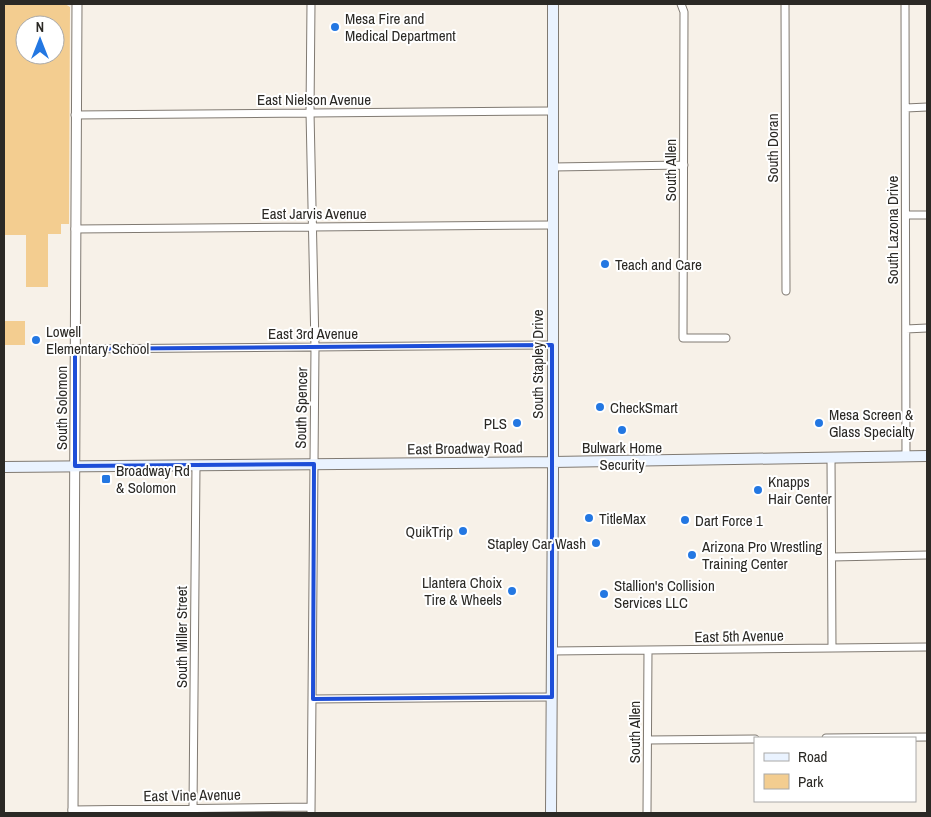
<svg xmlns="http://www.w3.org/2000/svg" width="931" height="817" font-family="'Archivo Narrow',sans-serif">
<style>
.green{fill:#f3cd90;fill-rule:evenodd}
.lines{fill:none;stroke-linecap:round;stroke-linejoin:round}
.minor-casing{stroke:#807a72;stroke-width:9}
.tertiary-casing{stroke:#807a72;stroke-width:11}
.secondary-casing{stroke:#807a72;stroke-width:12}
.minor{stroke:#fff;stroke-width:7}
.tertiary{stroke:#fff;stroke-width:9}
.secondary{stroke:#eaf3ff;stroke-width:10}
.marked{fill:none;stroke:#1d4ed8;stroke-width:4;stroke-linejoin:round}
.poi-dot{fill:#2377e2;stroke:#fff;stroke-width:2}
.labels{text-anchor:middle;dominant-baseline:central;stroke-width:4;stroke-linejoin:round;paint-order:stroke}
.poi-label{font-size:15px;fill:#2b2925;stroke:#fff;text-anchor:start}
.street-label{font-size:15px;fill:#2b2925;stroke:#fff}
</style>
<rect width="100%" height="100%" fill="#f7f1e8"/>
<path class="green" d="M4 4H65L70 7 69 224H61V234H48V287H26V235H4ZM25 25H55V55H25Z
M4 321H25V345H4Z"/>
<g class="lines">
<defs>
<path id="minor" d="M311 4 310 112 315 347 311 813
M681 4 684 12 683 338H726
M785 4 786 291
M905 4 906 456
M906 108 927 107
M75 115 552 111
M553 167 684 165
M906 215H927
M75 229 552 225
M906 329 927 328
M75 349 552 345
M831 457 832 648
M832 557 927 555
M552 651 927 647
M313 699 552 697
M826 738 927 737
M648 740 755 739
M193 808 196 465
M72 810 311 807
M647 813 648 650"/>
<path id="tertiary" d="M73 813 77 4"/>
<path id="secondary" d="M4 467 553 462 927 456
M551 813 553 476V4"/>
</defs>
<use href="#minor" class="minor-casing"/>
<use href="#tertiary" class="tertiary-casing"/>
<use href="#secondary" class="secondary-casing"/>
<use href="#minor" class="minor"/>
<use href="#tertiary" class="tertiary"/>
<use href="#secondary" class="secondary"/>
</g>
<path class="marked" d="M552 345V697L313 699 314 464 75 466V349Z"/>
<g class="poi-dot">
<circle cx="335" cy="27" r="5"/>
<circle cx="605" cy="264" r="5"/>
<circle cx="36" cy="340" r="5"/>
<circle cx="600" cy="407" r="5"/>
<circle cx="517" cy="423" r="5"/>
<circle cx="819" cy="423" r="5"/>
<circle cx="622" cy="430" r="5"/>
<rect x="101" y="474" width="10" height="10" rx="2.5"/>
<circle cx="758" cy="490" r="5"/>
<circle cx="589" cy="518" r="5"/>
<circle cx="685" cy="520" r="5"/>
<circle cx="463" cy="531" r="5"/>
<circle cx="596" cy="543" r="5"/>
<circle cx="692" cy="555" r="5"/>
<circle cx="512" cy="591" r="5"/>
<circle cx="604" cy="594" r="5"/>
</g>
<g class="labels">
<g class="poi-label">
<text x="345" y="18">Mesa Fire and<tspan x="345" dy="17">Medical Department</tspan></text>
<text x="615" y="264">Teach and Care</text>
<text x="46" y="331">Lowell<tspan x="46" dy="17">Elementary School</tspan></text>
<text x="610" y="407">CheckSmart</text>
<text x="829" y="414">Mesa Screen &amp;<tspan x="829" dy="17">Glass Specialty</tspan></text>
<text x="507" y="423" text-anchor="end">PLS</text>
<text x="622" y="447" text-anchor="middle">Bulwark Home<tspan x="622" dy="17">Security</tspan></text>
<text x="116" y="470">Broadway Rd<tspan x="116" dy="17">&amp; Solomon</tspan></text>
<text x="768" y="481">Knapps<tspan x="768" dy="17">Hair Center</tspan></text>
<text x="599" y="518">TitleMax</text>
<text x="695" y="520">Dart Force 1</text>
<text x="453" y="531" text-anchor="end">QuikTrip</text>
<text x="586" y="543" text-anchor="end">Stapley Car Wash</text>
<text x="702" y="546">Arizona Pro Wrestling<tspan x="702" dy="17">Training Center</tspan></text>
<text x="502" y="582" text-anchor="end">Llantera Choix<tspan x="502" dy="17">Tire &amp; Wheels</tspan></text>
<text x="614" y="585">Stallion's Collision<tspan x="614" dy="17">Services LLC</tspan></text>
</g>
<g class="street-label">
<text x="314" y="99">East Nielson Avenue</text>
<text transform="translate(772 148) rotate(-90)">South Doran</text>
<text transform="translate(670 170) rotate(-90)">South Allen</text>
<text x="314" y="213">East Jarvis Avenue</text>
<text transform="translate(892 230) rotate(-90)">South Lazona Drive</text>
<text x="313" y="333">East 3rd Avenue</text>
<text transform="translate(537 364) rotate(-90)">South Stapley Drive</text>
<text transform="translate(61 408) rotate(-90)">South Solomon</text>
<text transform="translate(301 408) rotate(-89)">South Spencer</text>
<text transform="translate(465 448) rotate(-1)">East Broadway Road</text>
<text transform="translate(739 636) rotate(-1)">East 5th Avenue</text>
<text transform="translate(181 637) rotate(-90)">South Miller Street</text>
<text transform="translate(634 732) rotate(-90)">South Allen</text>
<text transform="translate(192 795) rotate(-1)">East Vine Avenue</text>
</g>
</g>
<rect width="931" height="817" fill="none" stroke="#2b2925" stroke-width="10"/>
<rect x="754" y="737" width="162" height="65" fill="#ffffff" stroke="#aaa9a8"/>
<rect x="764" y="753" width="25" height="8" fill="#eaf3ff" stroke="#aaa9a8"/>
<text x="798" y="762" font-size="15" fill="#2b2925">Road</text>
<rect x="764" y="774" width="25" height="15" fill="#f3cd90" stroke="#aaa9a8"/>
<text x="798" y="787" font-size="15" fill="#2b2925">Park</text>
<g transform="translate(40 40)"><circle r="24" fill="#ffffff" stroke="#aaa9a8"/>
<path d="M0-4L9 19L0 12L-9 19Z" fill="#2377e2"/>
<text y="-8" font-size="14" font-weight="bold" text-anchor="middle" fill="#2b2925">N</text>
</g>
</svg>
